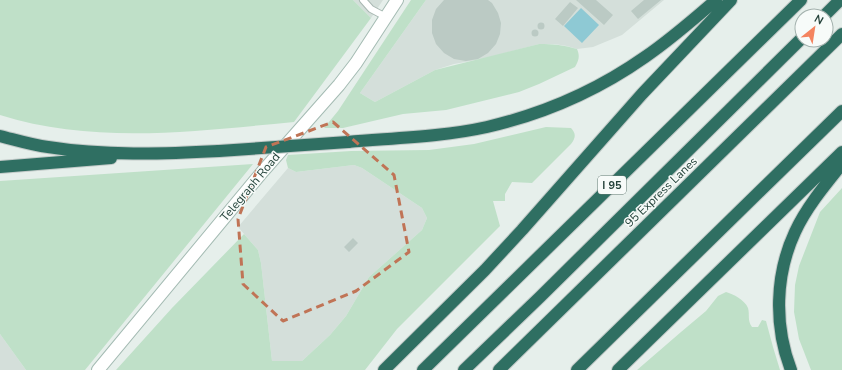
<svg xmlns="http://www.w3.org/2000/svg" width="842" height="370" font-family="'Nunito Sans',sans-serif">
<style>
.built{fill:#d4dfda}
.green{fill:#bfe0c8}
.water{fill:#8ec9d4}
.building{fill:#bbcac4}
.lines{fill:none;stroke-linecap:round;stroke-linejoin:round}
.lane-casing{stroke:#a8b8b2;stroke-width:8}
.secondary-casing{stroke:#a4bbb3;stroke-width:14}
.highway-casing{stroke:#c2cac8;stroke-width:14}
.lane{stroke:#fff;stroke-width:6}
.secondary{stroke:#fff;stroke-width:12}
.highway{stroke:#2f6f62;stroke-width:12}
.highway-bridge-casing{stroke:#c2cac8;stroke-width:14;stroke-linecap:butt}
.highway-bridge{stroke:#2f6f62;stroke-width:12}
.marked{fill:none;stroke:#c07456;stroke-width:3;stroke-dasharray:8 5;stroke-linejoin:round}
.labels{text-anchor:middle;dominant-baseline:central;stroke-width:3;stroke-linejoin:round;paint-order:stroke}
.shield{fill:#f7fbf9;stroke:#637a73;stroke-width:1}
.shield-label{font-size:11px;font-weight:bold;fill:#24423a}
.street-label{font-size:12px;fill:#24423a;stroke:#f7fbf9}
</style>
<rect width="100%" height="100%" fill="#e6efeb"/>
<path class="built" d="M353 0H383L371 18Z
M426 0H664L622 35 593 47 577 49 567 46 554 44H539L487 58 454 64 435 70 375 102 360 93Z
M354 165 362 168 422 208 427 218 422 230 369 277 346 316 330 335 302 361H272L261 263 258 250 238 227 288 168 296 172Z
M0 334 26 370H0Z"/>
<path class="green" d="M0 0H353L371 18 294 122C197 131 95 145 0 115Z
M411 0H426L360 93 375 102 435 70 539 44C553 44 564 45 577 49 580 56 579 60 575 67L539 84 519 92 446 110 403 114 343 128H324L338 111Z
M546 127 571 128C576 134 576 137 571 144L532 183 512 182 505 194V201H493L500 226 397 329 365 370H116L172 308 244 234 258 250 261 263 272 361H302L330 335 346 316 369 277 422 230 427 218 422 208 362 168 354 165 296 172 288 168 286 160 288 155 351 151 429 150 474 144Z
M253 164 85 370H26L0 334V181Z
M842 188V370H811L799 339 794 312 795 285 799 266 820 212Z
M726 292C733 294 745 300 748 308 750 315 747 320 752 327H758L762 320 766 321 773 347 780 370H637L681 332 706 311 718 296Z"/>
<path class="water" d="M581 8 599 25 582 43 564 26Z"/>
<path class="building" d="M444 0H488L492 3 498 13 501 23 500 34 496 44 488 53 478 59 466 61 454 59 444 53 436 44 432 33V20L436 9Z
M576 0H596L613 15 604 25Z
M644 0H661L638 19 631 11Z
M570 2 578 8 563 26 555 19Z
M537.5 26a3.5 3.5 0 1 1 7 0a3.5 3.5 0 1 1-7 0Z
M531.5 33a3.5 3.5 0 1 1 7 0a3.5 3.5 0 1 1-7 0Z
M353 238 358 243 349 252 344 247Z"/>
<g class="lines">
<defs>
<path id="lane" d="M363 0 371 9 386 17"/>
<path id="secondary" d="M98 370 263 171 339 85 356 63 397 0"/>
<path id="highway" d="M824 16 840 0
M0 136C16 140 32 145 48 147 104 156 163 154 219 151
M348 142C394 138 442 137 487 127 543 114 598 90 645 57 670 40 693 20 716 0
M0 167 111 158
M384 370 485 270 522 230 642 94 731 0
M423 370 801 0
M464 370 540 297 802 38
M499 370 842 34
M577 370 842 111
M618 370 842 152
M791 370C774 326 775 275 795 232 806 208 825 185 842 164"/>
</defs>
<use href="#lane" class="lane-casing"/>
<use href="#secondary" class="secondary-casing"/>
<use href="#highway" class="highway-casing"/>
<use href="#lane" class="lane"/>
<use href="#secondary" class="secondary"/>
<use href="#highway" class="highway"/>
<defs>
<path id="highway-bridge" d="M219 151 348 142"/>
</defs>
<use href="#highway-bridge" class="highway-bridge-casing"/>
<use href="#highway-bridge" class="highway-bridge"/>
</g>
<path class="marked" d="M333 122 394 175 409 252 356 291 283 321 243 284 238 219 266 147Z"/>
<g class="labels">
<rect class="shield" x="598" y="176" width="28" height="18" rx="3"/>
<g class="shield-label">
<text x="612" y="185">I 95</text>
</g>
<g class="street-label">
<text transform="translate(250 187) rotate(-50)">Telegraph Road</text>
<text transform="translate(661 192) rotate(-44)">95 Express Lanes</text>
</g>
</g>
<g transform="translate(814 28) rotate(30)"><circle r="19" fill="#f7fbf9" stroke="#a3b1ad"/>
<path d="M0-3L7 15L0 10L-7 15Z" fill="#f4845f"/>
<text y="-6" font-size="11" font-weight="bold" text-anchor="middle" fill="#24423a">N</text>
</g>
</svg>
